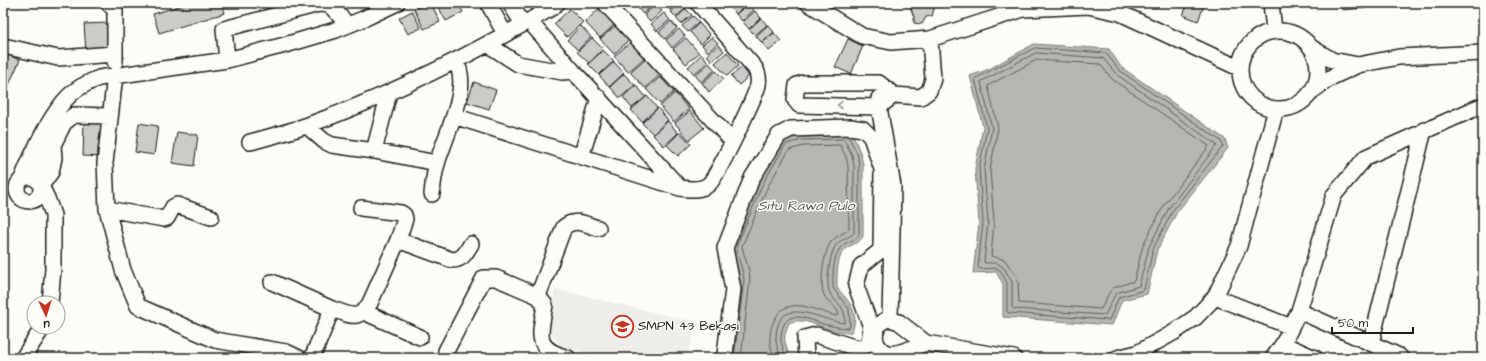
<svg xmlns="http://www.w3.org/2000/svg" width="1486" height="361" font-family="'Architects Daughter',sans-serif">
<style>
.built{fill:#eeede9}
.water{fill:#b7b6b2;stroke:#797876}
.lines{fill:none;stroke-linecap:round;stroke-linejoin:round}
.shore{stroke:#5a5a58;stroke-width:1}
.building{fill:#cccbc8;stroke:#1c1c1c}
.minor-casing{stroke:#1c1c1c;stroke-width:18}
.minor{stroke:#fdfcf7;stroke-width:15}
.oneway{stroke:#989794}
.labels{text-anchor:middle;dominant-baseline:central;stroke-width:3;stroke-linejoin:round;paint-order:stroke}
.poi-label{font-size:13px;fill:#1c1c1c;stroke:#fdfcf7;text-anchor:start}
.water-label{font-size:14px;font-style:italic;fill:#5a5a58;stroke:#fdfcf7}
</style>
<rect width="100%" height="100%" fill="#fdfcf7"/>
<filter id="ink" filterUnits="userSpaceOnUse"><feTurbulence type="fractalNoise" baseFrequency=".025" numOctaves="2"/><feDisplacementMap in="SourceGraphic" scale="8" xChannelSelector="R" yChannelSelector="G"/><feConvolveMatrix kernelMatrix="1 2 1 2 8 2 1 2 1" color-interpolation-filters="sRGB"/></filter>
<g filter="url(#ink)">
<path class="built" d="M555 289 698 323 686 358H605L561 346 548 330Z"/>
<path class="water" d="M1034 44 1109 49 1121 67 1225 139 1228 148 1177 212 1157 250 1147 294 1122 300 1112 325 1003 317V284L996 272 973 273 979 223 975 169 983 127 970 76 989 69Z
M844 130 853 135 860 152 863 164V236C860 243 855 243 848 247 836 254 837 276 837 288 849 301 860 313 852 331L850 333C845 332 840 332 835 331 821 328 803 316 789 323 786 330 783 338 786 345 787 350 789 353 788 358H725L728 255 755 179 782 136Z"/>
<g class="lines">
<path class="shore" d="M1035 48 1106 53 1119 70 1221 141 1223 146 1173 210 1153 249 1144 290 1119 297 1109 320 1009 313 1007 312V283L1000 270 996 268 980 269 978 267 983 222 979 169 987 128 975 79Z
M1036 53 1103 58 1116 74 1217 145 1169 208 1149 247 1139 286 1116 293 1105 315 1014 309 1012 307V282L1004 268 997 263H985L984 262 988 222 984 170 992 128 981 82Z
M1037 60 1100 64 1112 79 1209 146 1164 205 1143 245 1134 281 1113 288 1109 293 1101 309 1019 303 1018 282 1016 276 1005 260 991 256 994 222 990 170 998 128 988 86Z
M734 358 744 280C743 267 736 257 737 245L763 183 786 144 802 140 844 139 852 155 854 165V233C849 238 841 239 836 245 830 252 825 285 830 293 837 305 845 305 845 321L844 323C820 321 778 292 776 337 775 344 780 351 780 358
M741 358 750 280 749 270 743 251 742 246 768 186 789 150 803 146 840 145 846 157 848 166 849 229C843 234 836 236 831 242 824 251 819 284 824 295 827 302 837 306 839 315L836 316C817 311 787 294 775 319 772 324 770 331 770 337 769 345 773 351 774 358
M785 358C785 350 780 344 781 337 783 307 805 318 823 324 832 326 839 328 848 328L850 327 849 309 833 288C833 274 832 251 846 243 851 240 857 240 859 235V164L857 153 848 136"/>
</g>
<path class="building" d="M189 3H222L225 13 159 33 153 14Z
M426 3H431L440 22 424 29 414 9Z
M436 3H458L463 12 446 21Z
M640 3H655L643 14 636 6Z
M665 3H678L670 10 664 4Z
M681 3 686 8 676 17 671 12Z
M735 3H747L748 4 736 14 730 7Z
M911 3H934V9L932 16 926 17 922 24 914 23V17L911 9Z
M1188 3H1205L1198 21 1183 15Z
M1342 3H1365L1366 8 1342 10Z
M1370 3H1391V6H1371Z
M656 4 662 11 650 22 644 15Z
M748 4 754 10 742 21 736 14Z
M600 8 615 24 600 38 585 22Z
M570 9 583 22 567 37 554 24Z
M686 9 692 15 681 24 676 18Z
M412 11 421 28 408 34 399 18Z
M755 11 761 18 749 29 743 22Z
M664 13 670 20 657 31 651 24Z
M693 16 699 22 688 32 682 26Z
M761 18 767 25 755 35 749 29Z
M671 21 677 28 665 39 659 32Z
M108 23 109 51 86 52 84 24Z
M699 23 710 35 701 44 690 32Z
M616 25 629 40 614 54 600 39Z
M768 25 774 32 762 43 756 36Z
M581 26 591 37 578 50 567 40Z
M679 29 685 36 672 48 666 40Z
M774 33 781 41 769 51 762 43Z
M712 37 718 43 708 52 702 45Z
M592 38 603 49 589 63 577 52Z
M686 38 699 53 686 64 673 49Z
M848 39 863 46 851 74 835 67Z
M631 42 644 58 628 72 614 56Z
M719 45 724 51 712 61 707 55Z
M603 50 614 61 599 75 588 64Z
M727 52 738 66 727 76 715 63Z
M3 53 20 60 7 89 3 88Z
M702 54 708 62 694 74 688 67Z
M645 59 660 75 645 88 630 72Z
M614 62 624 73 609 87 599 75Z
M709 63 715 70 701 82 695 75Z
M742 67 749 76 739 85 731 76Z
M716 71 724 79 709 92 702 83Z
M624 74 635 85 620 98 610 87Z
M660 77 674 92 660 104 646 89Z
M474 82 496 90 489 109 467 102Z
M636 85 646 97 632 108 623 97Z
M675 93 689 109 674 122 660 106Z
M647 96 657 108 642 122 631 110Z
M658 108 668 120 653 134 642 123Z
M690 111 704 128 689 140 675 123Z
M84 119 106 120 102 157 83 156Z
M668 121 678 133 664 146 653 135Z
M139 123 158 126 154 155 135 152Z
M177 132 198 135 194 166 172 163Z
M680 132 691 144 678 156 667 145Z"/>
<g class="lines">
<defs>
<path id="minor" d="M108 3 115 10V62
M488 3 505 34
M510 3 523 24
M605 3 732 141
M808 3 862 36 891 42 930 39 1023 9 1088 6 1120 13 1239 68
M1271 3 1274 30
M529 21 573 71 587 86 680 188
M1240 70a39 39 0 1 1 78 0a39 39 0 1 1-78 0Z
M487 44 518 64 562 72 573 71
M8 47 58 58 115 54
M1312 48 1332 60 1358 65 1332 77 1312 91
M227 60 224 29 319 4 330 5 348 25
M1358 65 1399 57 1483 53
M114 84 105 163 107 209 123 270 138 306 215 340 286 352 299 358
M894 95 879 107 799 105 795 100 797 85 803 83H879L894 95 921 97 929 91 933 79 930 39
M879 98V107L893 186 890 319
M454 116 680 188C689 189 702 191 709 184 716 179 756 95 758 85 759 79 758 73 755 68L698 3
M307 126 324 141 332 145 374 151 437 163
M250 142C269 137 289 132 308 125 394 94 475 53 553 7L557 3
M374 151 389 93
M581 157 599 98
M17 189a12 12 0 1 1 24 0a12 12 0 1 1-24 0Z
M22 179C32 154 51 113 70 95 78 87 89 82 99 78L227 60 285 45 336 30 363 19 397 3
M38 181 42 141
M432 194C433 184 434 173 437 164 444 137 473 86 455 61
M107 209 164 219 167 218 173 207 177 205 211 217
M398 240 452 260C463 260 466 252 471 244
M272 282 332 309
M538 296 564 227C576 218 584 224 598 228
M1215 297 1291 327
M50 303 53 269V215L47 198 41 186 51 172 54 158 53 145 64 123 74 115 109 116
M1299 311 1399 356 1401 358
M364 312 420 337
M890 319 899 322 926 343C916 346 897 356 887 353 874 348 871 331 882 322 884 320 887 320 890 319Z
M926 343 1014 358
M1371 343 1424 130
M1283 344 1315 358
M446 351 484 278H496L538 296 545 305C540 336 533 348 568 358
M23 358 43 327
M312 358 332 309C351 315 358 322 370 303L398 240 405 219 404 215 401 213 361 208
M723 358 725 354 733 289 725 248 752 178 779 135 791 129 850 127 863 129 871 137 882 169 881 250 861 266 856 286 871 327 869 343 860 349 816 335 805 338 806 358
M1117 358 1137 353 1173 333 1196 317 1215 297 1239 246 1276 109
M1273 358 1283 344 1299 311 1334 195 1366 157 1483 105"/>
</defs>
<use href="#minor" class="minor-casing"/>
<use href="#minor" class="minor"/>
</g>
<defs><path id="oneway-chevron" d="M-2-3.5L2.5 0L-2 3.5" fill="none" stroke-width="1.6" stroke-linecap="round" stroke-linejoin="round"/></defs>
<use class="oneway" href="#oneway-chevron" transform="translate(840 105) rotate(-179)"/>
</g>
<defs>
<symbol id="school-ring" viewBox="-11 -11 22 22"><circle r="9.5" fill="#fdfcf7" stroke="#c8321e" stroke-width="1.5"/><path d="M0-5L7-2L0 1L-7-2ZM-4 1L0 2.5L4 1V4Q0 6-4 4Z" fill="#c8321e"/></symbol>
</defs>
<g fill-rule="evenodd">
<use href="#school-ring" x="610" y="314" width="25" height="25"/>
</g>
<g class="labels">
<g class="poi-label">
<text x="638" y="326">SMPN 43 Bekasi</text>
</g>
<g class="water-label">
<text x="806" y="206">Situ Rawa Pulo</text>
</g>
</g>
<rect width="1486" height="361" fill="none" stroke="#fdfcf7" stroke-width="16"/>
<rect x="8" y="8" width="1470" height="345" fill="none" stroke="#1c1c1c" stroke-width="1.5" filter="url(#ink)"/>
<g transform="translate(46 315) rotate(176)"><circle r="19" fill="#fdfcf7" stroke="#a3a29f"/>
<path d="M0-3L7 15L0 10L-7 15Z" fill="#c8321e"/>
<text y="-6" font-size="11" font-weight="bold" text-anchor="middle" fill="#1c1c1c">U</text>
</g>
<path d="M1332 327v6h81v-6" fill="none" stroke="#1c1c1c" stroke-width="2"/>
<text x="1338" y="327" font-size="12" fill="#1c1c1c" stroke="#fdfcf7" stroke-width="3" paint-order="stroke">50 m</text>
</svg>
